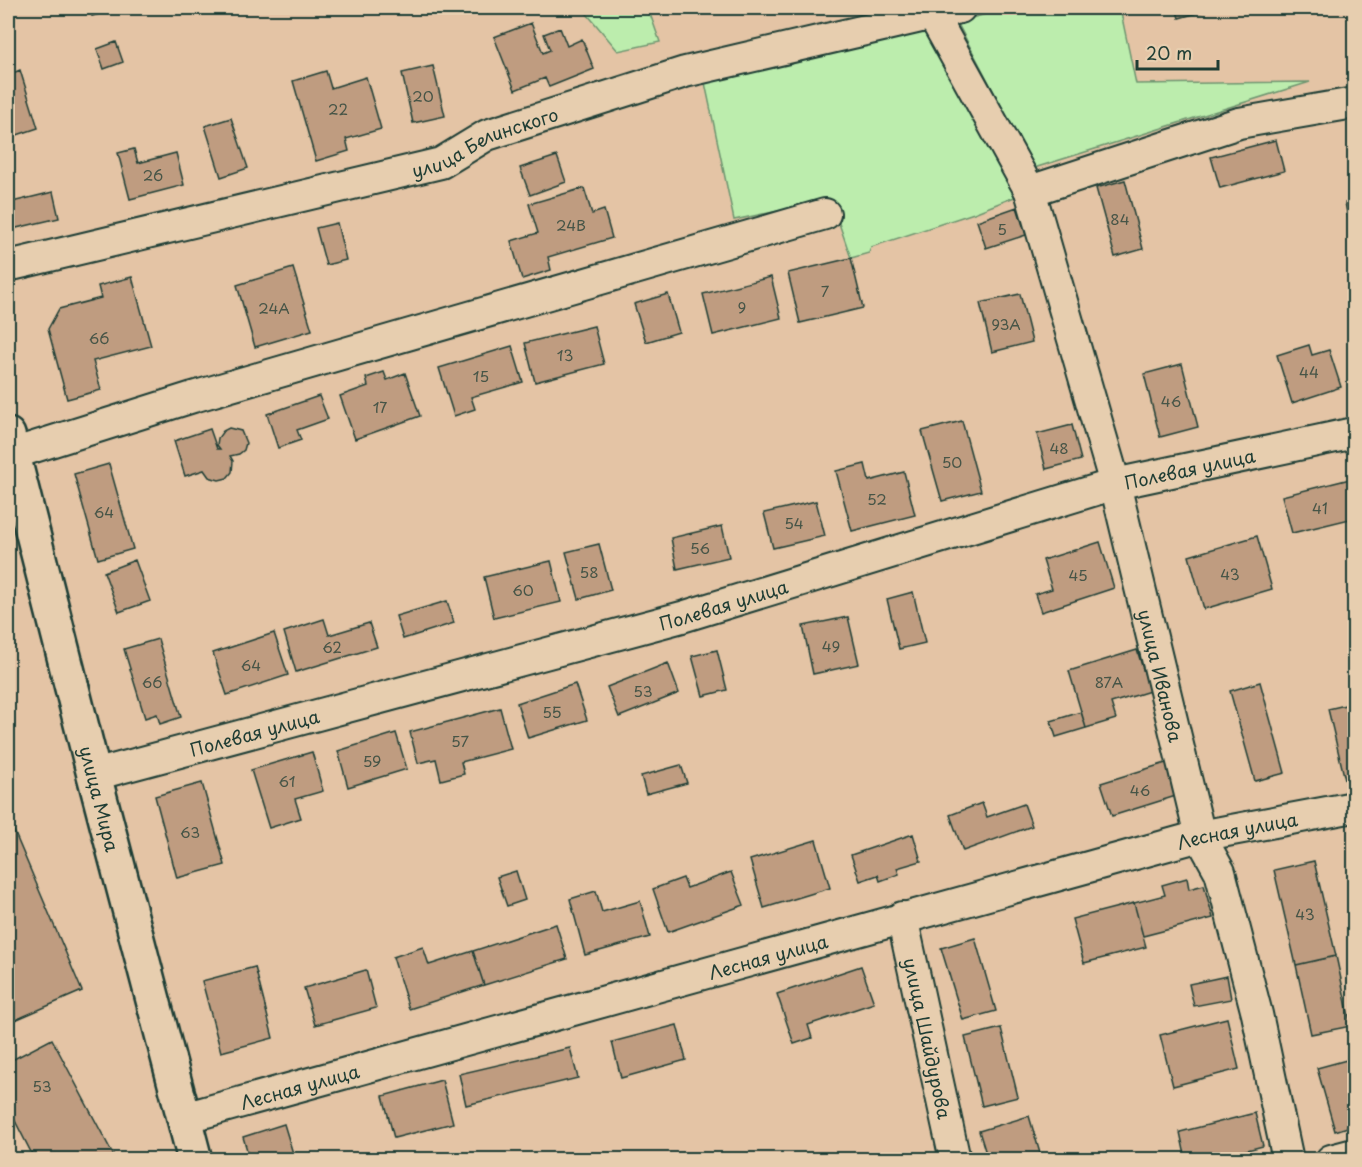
<svg xmlns="http://www.w3.org/2000/svg" width="1362" height="1167" font-family="'Playpen Sans',sans-serif">
<style>
.green{fill:#bcedad;stroke:#6e9570;stroke-width:1.5}
.building{fill:#bf9c80;stroke:#1f3d34;stroke-width:1.5}
.lines{fill:none;stroke-linecap:round;stroke-linejoin:round}
.street-casing{stroke:#1f3d34;stroke-width:34}
.secondary-casing{stroke:#1f3d34;stroke-width:38}
.street{stroke:#e7ceaf;stroke-width:30}
.secondary{stroke:#e7ceaf;stroke-width:33}
.labels{text-anchor:middle;dominant-baseline:central;stroke-width:6;stroke-linejoin:round;paint-order:stroke}
.number-label{font-size:15px;fill:#475547}
.street-label{font-size:18px;fill:#1f3d34;stroke:#e7ceaf}
</style>
<rect width="100%" height="100%" fill="#e4c4a5"/>
<filter id="ink" filterUnits="userSpaceOnUse"><feTurbulence type="fractalNoise" baseFrequency=".0167" numOctaves="2"/><feDisplacementMap in="SourceGraphic" scale="12" xChannelSelector="R" yChannelSelector="G"/><feConvolveMatrix kernelMatrix="1 2 1 2 8 2 1 2 1" color-interpolation-filters="sRGB"/></filter>
<g filter="url(#ink)">
<path class="green" d="M582 8H648L660 42 618 51Z
M1008 8H1120L1136 84 1310 82 1034 168 957 22Z
M928 29 1022 194 974 213 871 247 869 253 851 258 831 200 734 220 704 78Z"/>
<path class="building" d="M90 8H117L118 9 92 16Z
M1176 8H1215L1179 18Z
M531 23 543 53 550 50 544 34 560 28 567 46 582 39 594 69 549 87 545 78 515 90 494 37Z
M116 42 123 62 104 69 97 49Z
M433 66 445 116 413 123 402 73Z
M20 70 38 128 8 138V75Z
M326 71 331 88 366 77 381 129 346 139 349 151 316 161 293 81Z
M231 118 248 168 221 177 205 126Z
M1276 140 1284 171 1220 188 1211 157Z
M134 149 138 163 176 153 184 185 130 199 118 153Z
M557 156 566 182 530 195 520 168Z
M1125 180 1143 249 1115 257 1096 188Z
M584 188 592 214 604 210 612 238 548 257 551 270 522 279 511 241 538 233 529 204Z
M53 192 59 218 12 229 8 203Z
M1354 201V231H1351L1345 203Z
M1017 207 1026 235 986 248 977 221Z
M337 223 346 260 326 265 316 228Z
M851 258 863 308 800 323 788 273Z
M293 268 312 330 255 347 237 285Z
M132 277 151 346 93 361 101 390 67 399 48 329 59 309 101 298 98 286Z
M771 277 781 318 713 335 703 294Z
M668 294 679 332 646 342 634 304Z
M1020 294 1032 342 992 352 980 303Z
M594 326 604 364 535 382 525 343Z
M1309 345 1312 355 1329 350 1341 387 1292 403 1277 355Z
M512 346 523 382 471 397 475 409 454 416 439 368Z
M1182 364 1198 427 1160 437 1144 374Z
M384 372 387 380 405 373 420 416 355 439 340 396 368 386 366 378Z
M319 396 328 419 297 430 301 440 278 448 267 414Z
M962 421 981 491 942 501 922 431Z
M1072 425 1081 460 1046 469 1037 434Z
M229 428 241 431 246 443 244 450 239 454 230 456 233 461 232 472 227 478 219 480 209 477 204 470 185 476 174 441 210 429 217 449H220L217 445 218 438 223 431Z
M109 464 133 549 98 559 74 474Z
M865 464 869 481 904 472 915 515 852 531 836 471Z
M1354 478V518L1292 533 1282 496Z
M816 501 825 536 773 548 764 513Z
M722 526 729 557 677 569 671 538Z
M1257 536 1272 589 1204 609 1189 556Z
M1100 542 1114 588 1041 612 1035 594 1052 589 1043 560Z
M599 544 611 590 579 599 566 552Z
M135 560 150 601 119 612 104 572Z
M551 561 561 602 494 618 484 577Z
M913 592 925 643 899 649 887 599Z
M447 601 454 623 403 639 396 616Z
M848 617 859 664 813 674 803 626Z
M324 619 329 635 369 623 377 647 296 672 284 632Z
M274 633 288 675 227 695 213 653Z
M158 639 181 717 160 724 157 714 145 718 124 649Z
M717 650 727 690 703 696 692 656Z
M1137 650 1150 691 1111 703 1116 719 1086 728 1069 671Z
M668 663 679 693 619 717 607 687Z
M1260 682 1285 773 1255 781 1230 691Z
M575 684 587 720 528 738 517 703Z
M1354 703V777L1345 780 1328 709Z
M500 708 511 749 461 762 464 774 441 780 436 759 418 763 410 732Z
M1081 712 1086 728 1056 737 1051 721Z
M396 733 407 769 348 787 338 751Z
M312 752 323 791 295 799 301 818 269 828 251 770Z
M1169 762 1179 795 1112 816 1101 783Z
M681 765 687 783 646 794 641 776Z
M202 783 225 865 177 878 155 796Z
M982 803 987 817 1024 804 1032 826 963 851 950 815Z
M8 817 82 991 13 1021 8 1008Z
M913 834 921 861 897 868 899 874 880 881 878 875 860 881 851 855Z
M816 840 830 888 764 908 750 860Z
M1314 861 1336 956 1296 965 1274 870Z
M516 871 525 900 507 906 497 877Z
M731 872 744 905 668 932 653 889 683 878 687 888Z
M1187 878 1189 889 1204 885 1213 918 1143 936 1134 903 1165 895 1162 885Z
M596 891 602 912 640 901 650 937 585 955 570 899Z
M1134 903 1146 947 1084 963 1072 919Z
M556 924 567 959 484 985 473 951Z
M975 938 996 1011 963 1020 941 948Z
M423 947 429 965 473 951 484 985 409 1009 393 957Z
M1336 956 1351 1026 1311 1034 1296 965Z
M861 966 874 1003 808 1025 812 1038 794 1044 777 994Z
M255 967 273 1038 221 1052 202 981Z
M366 970 376 1008 315 1025 304 988Z
M1227 976 1231 999 1194 1006 1189 984Z
M1227 1018 1239 1069 1173 1086 1160 1035Z
M677 1025 686 1060 621 1078 612 1042Z
M1001 1028 1018 1097 982 1106 965 1037Z
M52 1039 116 1160H35L8 1107V1062Z
M570 1048 578 1078 466 1105 459 1074Z
M1354 1058V1125L1335 1131 1317 1068Z
M442 1080 453 1123 394 1138 383 1096Z
M1255 1113 1263 1146 1208 1160H1186L1180 1132Z
M1029 1116 1042 1160H988L979 1131Z
M284 1124 295 1160H250L243 1137Z"/>
<g class="lines">
<defs>
<g id="street">
<path id="s1" d="M929 8 1030 191 1115 484 1200 836 1220 872 1257 1014 1288 1160"/>
<path d="M1030 191 1239 123 1354 103"/>
<path id="s2" d="M8 266 441 163 487 135 685 72 960 8"/>
<path d="M12 454 193 397 825 214"/>
<path id="s3" d="M94 775 682 617 1115 484 1354 433"/>
<path id="s4" d="M902 917 955 1160"/>
<path id="s5" d="M184 1118 1200 836 1354 807"/>
<path d="M1331 1160 1354 1154"/>
</g>
<g id="secondary">
<path id="s6" d="M8 435 94 775 195 1160"/>
</g>
</defs>
<use href="#street" class="street-casing"/>
<use href="#secondary" class="secondary-casing"/>
<use href="#street" class="street"/>
<use href="#secondary" class="secondary"/>
</g>
</g>
<g class="labels">
<g class="number-label">
<text x="423" y="95">20</text>
<text x="338" y="108">22</text>
<text x="153" y="174">26</text>
<text x="1120" y="218">84</text>
<text x="571" y="224">24В</text>
<text x="1002" y="228">5</text>
<text x="825" y="290">7</text>
<text x="742" y="306">9</text>
<text x="274" y="307">24А</text>
<text x="1006" y="323">93А</text>
<text x="99" y="337">66</text>
<text x="565" y="354">13</text>
<text x="1309" y="371">44</text>
<text x="481" y="375">15</text>
<text x="1171" y="400">46</text>
<text x="380" y="406">17</text>
<text x="1059" y="447">48</text>
<text x="952" y="461">50</text>
<text x="877" y="498">52</text>
<text x="1320" y="507">41</text>
<text x="104" y="511">64</text>
<text x="794" y="522">54</text>
<text x="700" y="547">56</text>
<text x="589" y="571">58</text>
<text x="1230" y="573">43</text>
<text x="1078" y="574">45</text>
<text x="523" y="589">60</text>
<text x="831" y="645">49</text>
<text x="332" y="646">62</text>
<text x="251" y="664">64</text>
<text x="152" y="681">66</text>
<text x="1109" y="681">87А</text>
<text x="643" y="690">53</text>
<text x="552" y="711">55</text>
<text x="460" y="740">57</text>
<text x="372" y="760">59</text>
<text x="287" y="780">61</text>
<text x="1140" y="789">46</text>
<text x="190" y="831">63</text>
<text x="1305" y="913">43</text>
<text x="42" y="1085">53</text>
</g>
<g class="street-label">
<text stroke="none"><textPath href="#s2" startOffset="494">улица Белинского</textPath></text>
<text stroke="none"><textPath href="#s3" startOffset="1138">Полевая улица</textPath></text>
<text stroke="none"><textPath href="#s3" startOffset="652">Полевая улица</textPath></text>
<text stroke="none"><textPath href="#s1" startOffset="711">улица Иванова</textPath></text>
<text stroke="none"><textPath href="#s3" startOffset="166">Полевая улица</textPath></text>
<text stroke="none"><textPath href="#s6" startOffset="375">улица Мира</textPath></text>
<text stroke="none"><textPath href="#s5" startOffset="1092">Лесная улица</textPath></text>
<text stroke="none"><textPath href="#s5" startOffset="606">Лесная улица</textPath></text>
<text stroke="none"><textPath href="#s4" startOffset="124">улица Шайдурова</textPath></text>
<text stroke="none"><textPath href="#s5" startOffset="120">Лесная улица</textPath></text>
</g>
</g>
<rect width="1362" height="1167" fill="none" stroke="#e7ceaf" stroke-width="30"/>
<rect x="15" y="15" width="1332" height="1137" fill="none" stroke="#1f3d34" stroke-width="2" filter="url(#ink)"/>
<path d="M1137 60v9h81v-9" fill="none" stroke="#1f3d34" stroke-width="3"/>
<text x="1146" y="60" font-size="18" fill="#1f3d34" stroke="#e7ceaf" stroke-width="4.5" paint-order="stroke">20 m</text>
</svg>
